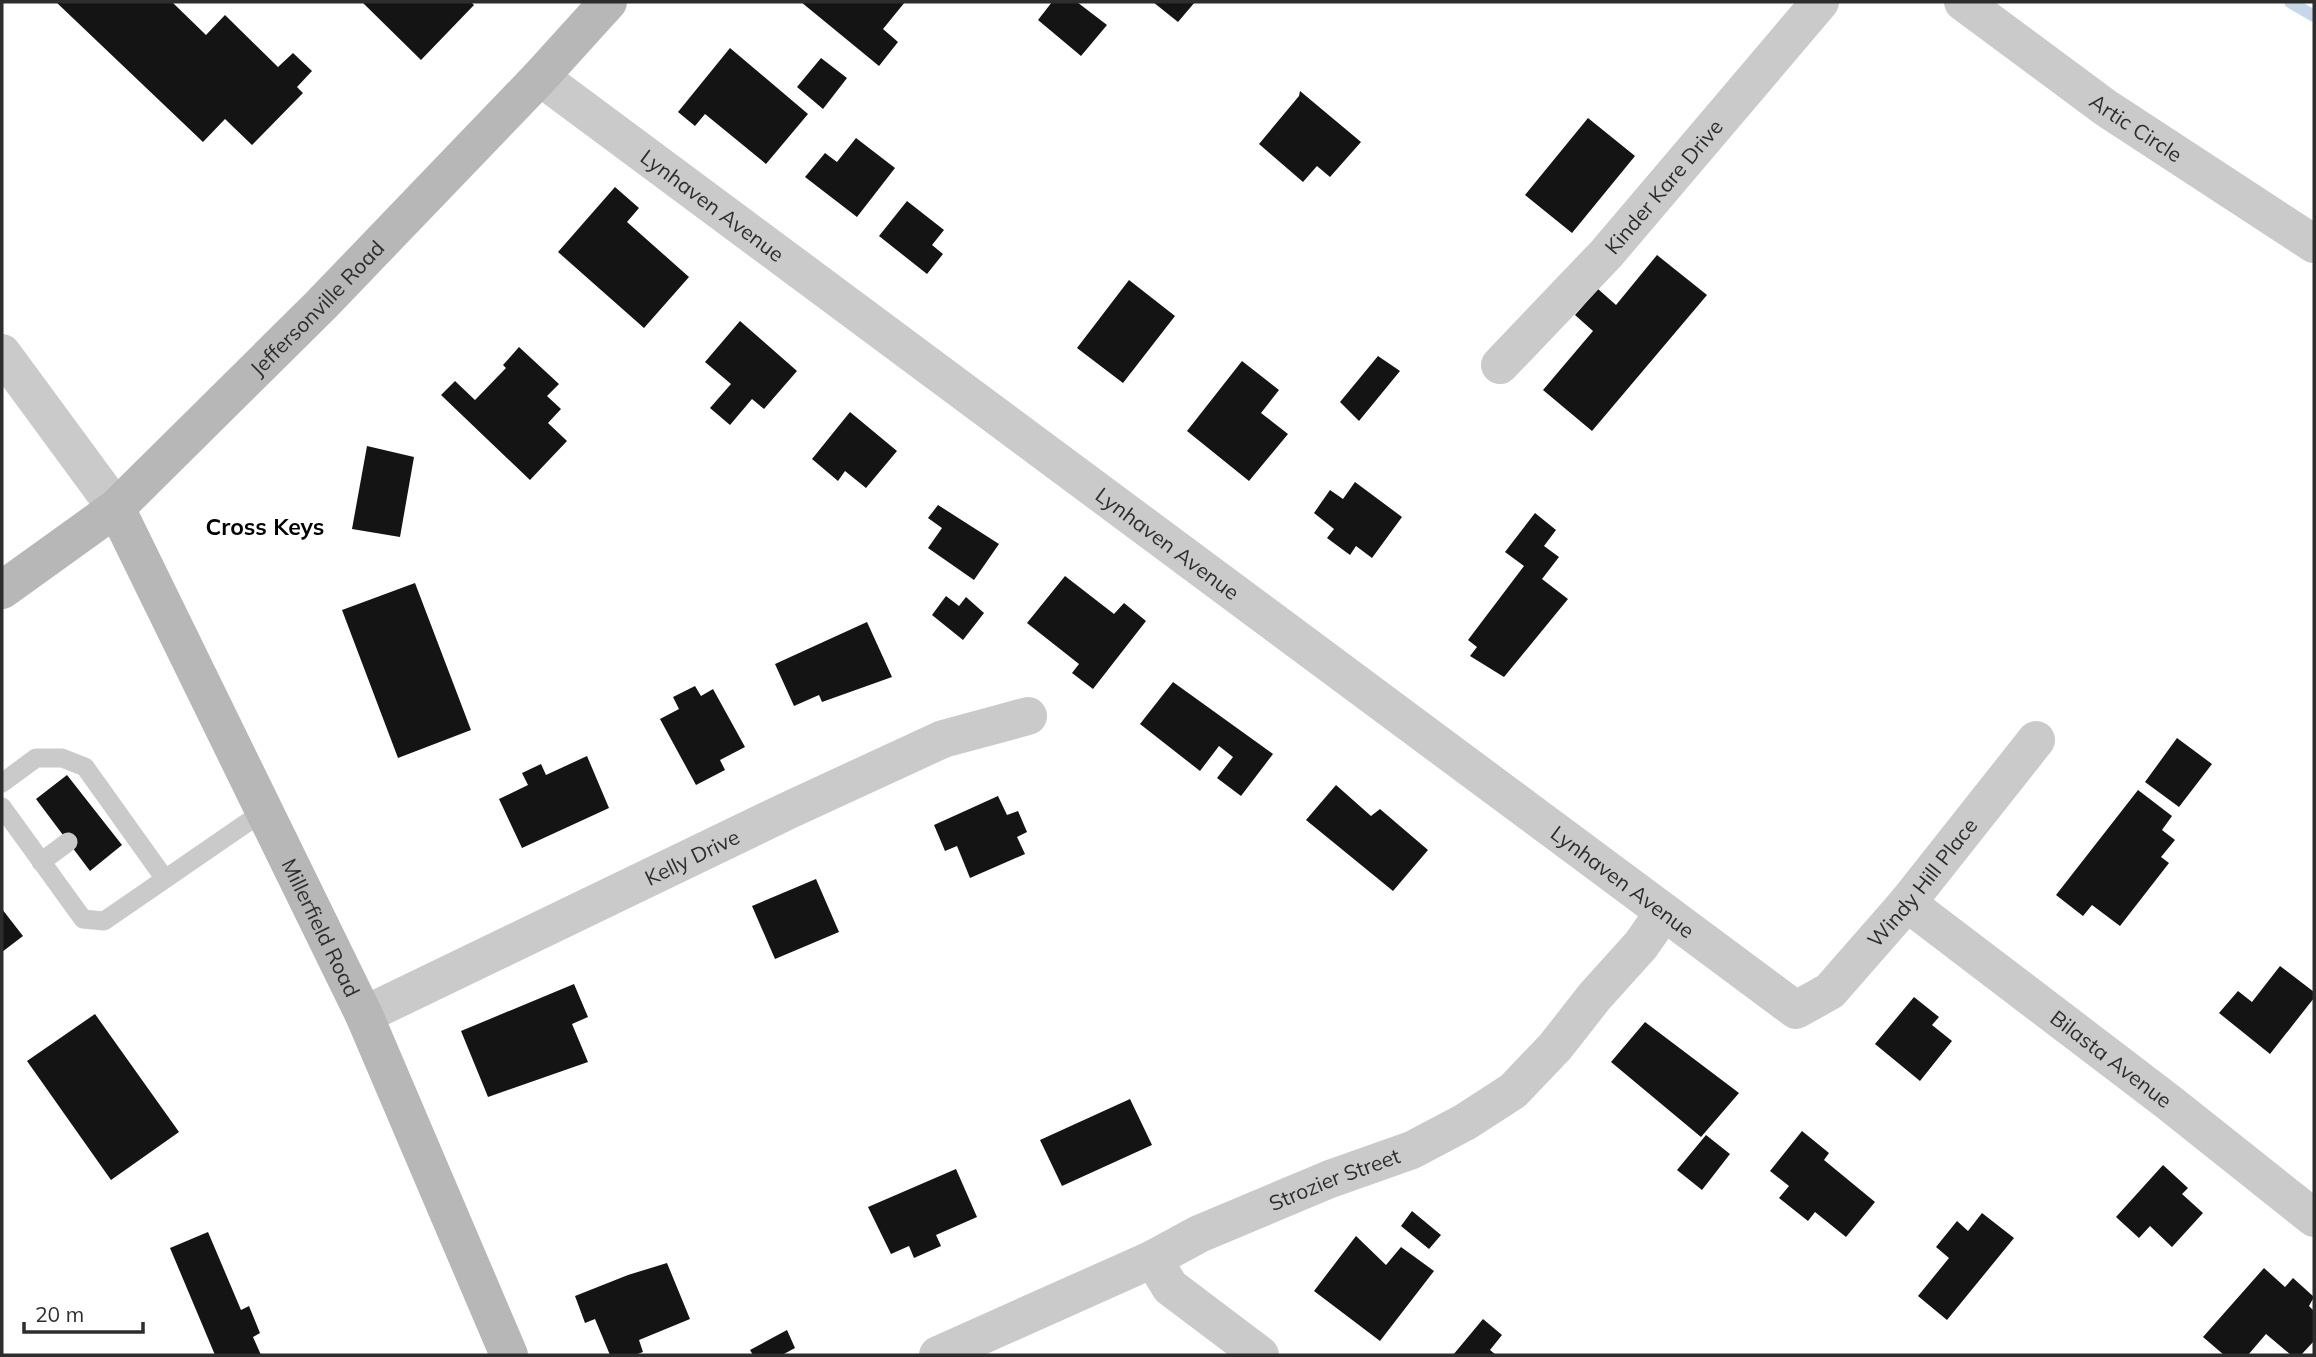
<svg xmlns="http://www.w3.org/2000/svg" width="2316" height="1357" font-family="Mulish,sans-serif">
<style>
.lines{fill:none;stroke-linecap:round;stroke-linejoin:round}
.stream{stroke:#c7d7ea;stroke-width:12}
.building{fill:#141414}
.lane{stroke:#cacaca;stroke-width:19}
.street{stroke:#cacaca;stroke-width:38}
.secondary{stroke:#b7b7b7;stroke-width:38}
.labels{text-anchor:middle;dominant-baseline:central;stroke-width:7;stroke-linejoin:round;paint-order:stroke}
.street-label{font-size:21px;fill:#2d2d2d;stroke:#fff}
.neighbourhood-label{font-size:23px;font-weight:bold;fill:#000;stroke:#fff}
</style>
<rect width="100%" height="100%" fill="#fff"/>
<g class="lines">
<path class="stream" d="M2290 2 2314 16"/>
</g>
<path class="building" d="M56 2H172L206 35 225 15 278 67 293 53 312 71 297 87 303 93 252 145 225 119 203 142Z
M362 2H471L474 5 421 60Z
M801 2H905L883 29 898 42 879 66Z
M1052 2H1077L1107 25 1081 56 1038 20Z
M1153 2H1195L1178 22Z
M730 48 808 114 766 164 705 114 695 126 678 112Z
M821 58 847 78 823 109 797 87Z
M1300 91 1361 142 1330 177 1317 166 1303 182 1259 144 1299 96Z
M1588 118 1635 156 1572 233 1525 195Z
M856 138 895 168 857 217 805 177 825 153 837 162Z
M615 187 639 208 627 222 689 277 644 328 558 252Z
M907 201 944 230 932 245 943 254 927 274 879 236Z
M1657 255 1707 295 1592 431 1543 390 1593 331 1575 315 1598 289 1616 305Z
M1129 280 1175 316 1123 383 1077 348Z
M740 321 797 371 764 409 752 399 730 425 710 408 731 384 705 362Z
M519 347 559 384 547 396 561 409 548 423 567 441 530 480 441 395 455 381 475 400 506 368 503 365Z
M1378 356 1400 371 1359 421 1340 402Z
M1242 361 1279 390 1261 413 1288 434 1249 481 1187 431Z
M850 412 897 451 866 488 845 471 838 481 812 459Z
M367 446 414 457 400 537 352 529Z
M1355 482 1402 517 1372 558 1356 546 1350 555 1327 538 1334 529 1314 513 1330 490 1343 499Z
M938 505 999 544 974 580 928 548 942 528 928 518Z
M1535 513 1556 530 1544 546 1559 557 1542 579 1568 599 1504 677 1470 656 1477 647 1468 640 1524 566 1505 552Z
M1065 576 1114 614 1124 603 1146 621 1093 689 1072 673 1079 664 1027 623Z
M415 583 471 730 398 758 342 610Z
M946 596 959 606 966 597 984 613 963 640 932 615Z
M867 622 892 677 822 702 819 695 794 706 775 664Z
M1173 682 1273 754 1241 796 1217 778 1233 757 1219 746 1200 771 1140 724Z
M695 686 701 696 713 689 745 747 720 760 725 770 696 785 660 719 679 709 673 697Z
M2177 738 2212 764 2179 807 2145 782Z
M587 756 609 808 522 848 499 799 528 785 522 773 541 764 546 775Z
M67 775 122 845 90 871 36 799Z
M1336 785 1371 816 1380 809 1428 850 1393 891 1306 820Z
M2138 790 2172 816 2162 830 2175 840 2161 857 2169 863 2120 926 2092 905 2083 916 2056 895Z
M998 796 1007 815 1018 811 1027 832 1017 837 1025 854 970 878 957 846 945 851 934 825Z
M816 879 839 932 775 959 752 906Z
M2 909 23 936 2 952Z
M2280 966 2314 992V998L2270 1054 2219 1013 2238 991 2252 1002Z
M574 984 588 1017 572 1024 588 1062 488 1097 461 1031Z
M1914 997 1939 1017 1932 1025 1952 1041 1920 1081 1875 1044Z
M95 1014 179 1132 111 1180 27 1061Z
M1645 1022 1739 1093 1701 1137 1611 1062Z
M1130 1099 1152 1145 1062 1186 1040 1140Z
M1802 1131 1829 1153 1824 1160 1875 1202 1846 1237 1815 1212 1808 1221 1779 1198 1789 1186 1770 1171Z
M1706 1135 1730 1154 1702 1190 1677 1170Z
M2163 1165 2188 1188 2182 1194 2203 1213 2172 1247 2150 1226 2139 1238 2116 1217Z
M956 1169 977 1217 936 1235 941 1246 914 1258 909 1246 891 1254 868 1207Z
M1412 1211 1441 1235 1429 1249 1401 1226Z
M1982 1213 2014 1238 1947 1320 1918 1296 1949 1258 1936 1247 1957 1221 1968 1231Z
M208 1232 241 1310 249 1306 260 1333 253 1337 261 1355H215L170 1248Z
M1356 1236 1386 1265 1401 1247 1434 1271 1380 1341 1314 1291Z
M667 1263 690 1319 639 1340 643 1352 635 1355H610L595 1319 585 1323 575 1296 628 1275Z
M2264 1268 2285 1287 2293 1278 2314 1297 2309 1306 2314 1311V1341L2301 1355H2291L2266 1334 2248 1355H2224L2203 1337Z
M1483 1319 1502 1335 1490 1350 1496 1355H1453Z
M787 1330 795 1348 782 1355H753L750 1350Z"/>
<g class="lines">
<path class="lane" d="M2 783 36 758H62L85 767 165 879
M2 807 83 919 104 921 264 811
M41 862 68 842"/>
<g class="street">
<path id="s1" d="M1963 2 2106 108 2314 244"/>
<path id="s2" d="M540 77 1796 1010 1830 991 1907 903 2036 740"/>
<path d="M2 353 116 508"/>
<path id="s3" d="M1500 365 1606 254 1820 2"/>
<path id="s4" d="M1907 903 2167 1101 2314 1218"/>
<path id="s5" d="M364 1015 787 811 943 739 1028 716"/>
<path d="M1153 1259 1170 1287 1260 1355"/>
<path id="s6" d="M938 1355 1153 1259 1199 1234 1330 1179 1412 1150 1465 1122 1513 1091 1555 1047 1595 996 1641 945 1664 912"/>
</g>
<g class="secondary">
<path id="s7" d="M116 508 364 1015 509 1355"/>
<path id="s8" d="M2 590 116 508 321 305 540 77 608 2"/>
</g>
</g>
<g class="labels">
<g class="street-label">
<text stroke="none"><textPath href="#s1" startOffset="214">Artic Circle</textPath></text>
<text stroke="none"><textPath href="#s3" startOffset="242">Kinder Kare Drive</textPath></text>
<text stroke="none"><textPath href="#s2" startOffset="215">Lynhaven Avenue</textPath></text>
<text stroke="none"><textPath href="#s8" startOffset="424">Jeffersonville Road</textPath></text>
<text stroke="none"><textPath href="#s2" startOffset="782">Lynhaven Avenue</textPath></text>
<text stroke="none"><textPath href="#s5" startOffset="364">Kelly Drive</textPath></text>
<text stroke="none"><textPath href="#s2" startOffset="1349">Lynhaven Avenue</textPath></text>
<text stroke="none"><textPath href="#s2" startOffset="1746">Windy Hill Place</textPath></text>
<text stroke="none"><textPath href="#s7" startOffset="467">Millerfield Road</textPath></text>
<text stroke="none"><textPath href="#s4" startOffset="257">Bilasta Avenue</textPath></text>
<text stroke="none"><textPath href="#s6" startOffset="434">Strozier Street</textPath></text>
</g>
<g class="neighbourhood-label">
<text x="265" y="526">Cross Keys</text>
</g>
</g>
<rect width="2316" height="1357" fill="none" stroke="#2d2d2d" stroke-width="7"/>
<path d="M24 1322v10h119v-10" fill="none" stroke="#2d2d2d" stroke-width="3.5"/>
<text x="35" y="1322" font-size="21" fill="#2d2d2d" stroke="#ffffff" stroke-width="5" paint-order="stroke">20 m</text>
</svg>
